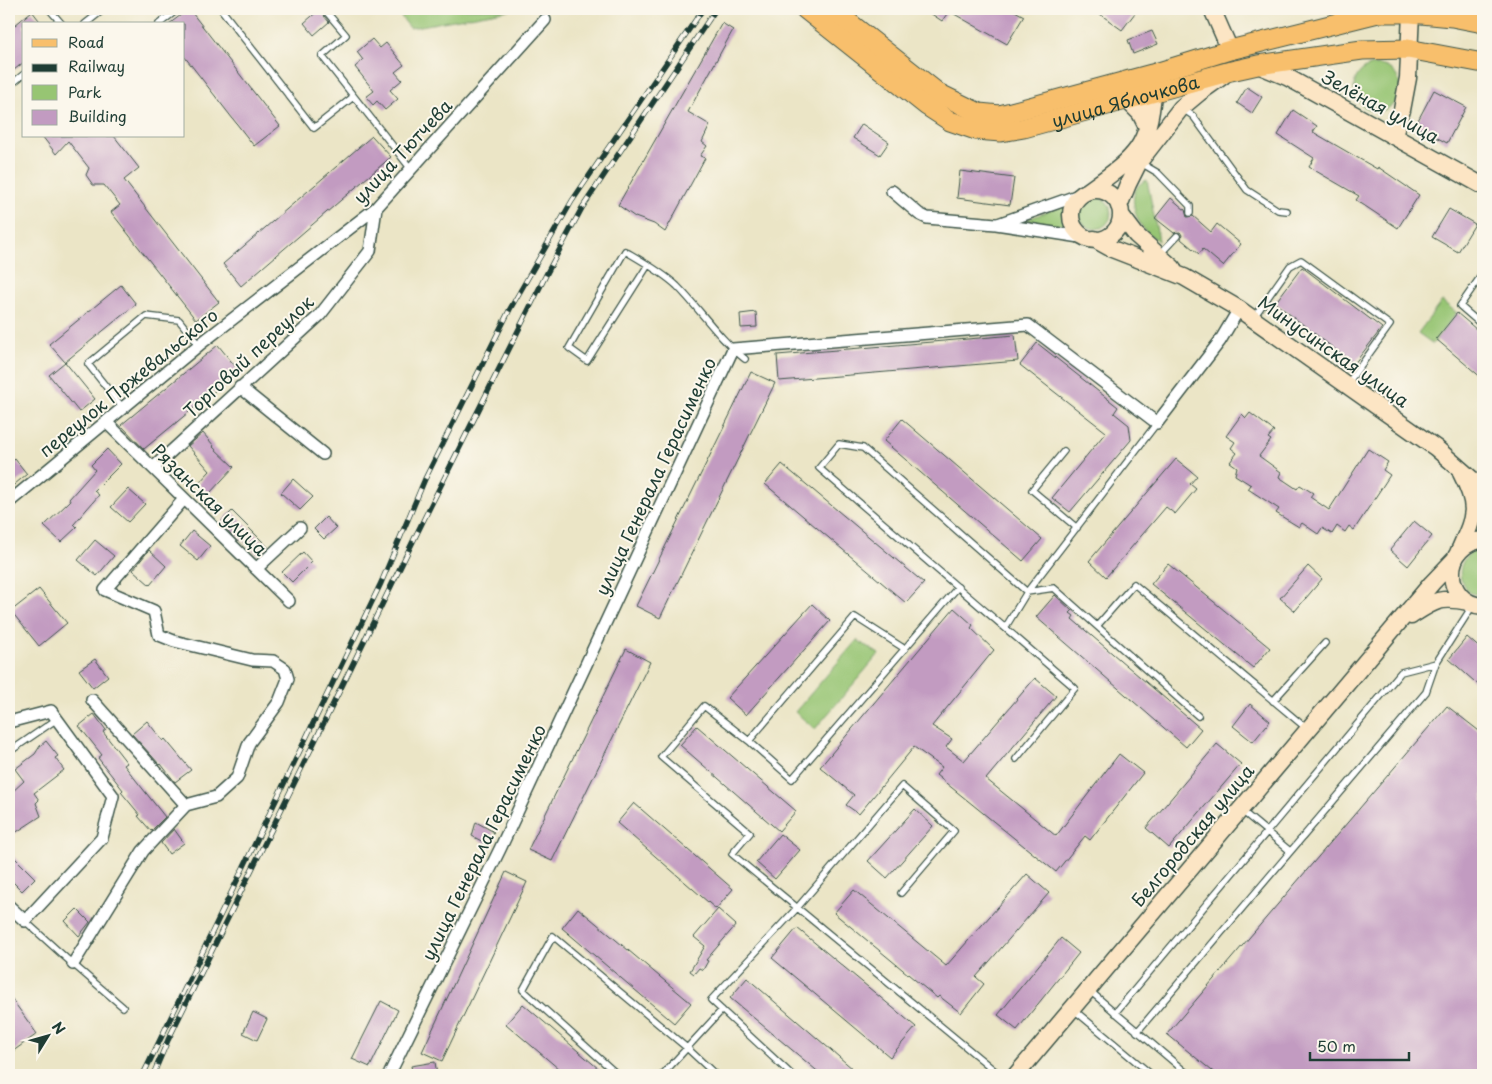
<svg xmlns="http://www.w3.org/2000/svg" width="1492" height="1084" font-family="'Playpen Sans',sans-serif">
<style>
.green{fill:#97c573;stroke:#5b8154}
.building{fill:#c29bc1}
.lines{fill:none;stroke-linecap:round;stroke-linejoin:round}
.lane-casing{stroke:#3e564a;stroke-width:8}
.street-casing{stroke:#3e564a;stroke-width:14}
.secondary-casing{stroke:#3e564a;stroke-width:19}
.primary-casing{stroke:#3e564a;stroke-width:21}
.lane{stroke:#fff;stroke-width:5.5}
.street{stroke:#fff;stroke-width:11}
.secondary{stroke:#fce5c4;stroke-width:16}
.primary{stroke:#f8bf6c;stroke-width:19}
.rail-casing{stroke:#1f3d34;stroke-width:5.5}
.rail{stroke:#fbf7ec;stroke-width:4;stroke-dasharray:11;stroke-linecap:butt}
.labels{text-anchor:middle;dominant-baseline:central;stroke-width:4;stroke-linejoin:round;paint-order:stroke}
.street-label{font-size:18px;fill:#1f3d34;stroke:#fbf7ec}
</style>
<rect width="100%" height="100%" fill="#fbf7ec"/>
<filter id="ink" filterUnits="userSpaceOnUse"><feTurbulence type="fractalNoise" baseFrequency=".02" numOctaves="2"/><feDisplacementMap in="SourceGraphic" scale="10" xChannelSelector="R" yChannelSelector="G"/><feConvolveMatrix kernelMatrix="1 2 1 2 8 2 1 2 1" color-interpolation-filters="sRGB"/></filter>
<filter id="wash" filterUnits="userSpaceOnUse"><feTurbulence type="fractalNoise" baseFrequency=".0096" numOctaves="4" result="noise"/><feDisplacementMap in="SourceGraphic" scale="20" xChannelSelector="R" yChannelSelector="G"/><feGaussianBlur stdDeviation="1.12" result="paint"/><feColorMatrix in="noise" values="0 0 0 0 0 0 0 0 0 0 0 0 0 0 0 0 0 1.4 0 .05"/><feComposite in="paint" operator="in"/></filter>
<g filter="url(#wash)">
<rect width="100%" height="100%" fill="#ebe5c6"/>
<path class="green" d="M395 9H514L410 28Z
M1354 88a23 23 0 1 1 46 0a23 23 0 1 1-46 0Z
M1147 180 1159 241C1155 238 1149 235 1146 232 1134 219 1125 187 1147 180Z
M1079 213a16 16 0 1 1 32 0a16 16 0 1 1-32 0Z
M1068 203C1065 214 1067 220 1072 230L1026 220Z
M1442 301 1457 313 1433 344 1418 333Z
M1483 549V596C1479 595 1474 594 1471 593 1456 583 1457 561 1472 552 1475 550 1480 550 1483 549Z
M857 640 879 654 815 729 795 712Z"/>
<g id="blocks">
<path class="building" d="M189 9 280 126 254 146 184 56V24H169Z
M924 9H1011L1024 16 1007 44 949 11 942 21Z
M1093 9H1138L1122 30Z
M319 10 329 22 314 35 304 23Z
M32 11 42 24H24V62L9 74V30Z
M722 23 733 30 688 112 710 125 702 142 707 146 700 156 705 158 665 232 654 224 635 217 618 205Z
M1152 31 1158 44 1133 54 1128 40Z
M372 39 380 48 386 43 404 65 395 72 402 80 390 90 398 99 385 110 377 101 373 105 366 97 374 91 355 67 363 60 357 52Z
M1247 87 1262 97 1252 113 1237 103Z
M1434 90 1466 107 1447 143 1415 126Z
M1293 110 1317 126 1313 132 1377 169 1378 167 1419 195 1398 228 1356 200 1359 196 1309 167 1314 158 1278 135Z
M862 124 889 142 880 155 853 138Z
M42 136H114L139 168 124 180 219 302 196 320 111 212 120 205 104 185H93L86 175 89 168 68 141 56 154Z
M372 136 391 157 241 286 223 264Z
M960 171 1014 178 1010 205 957 198Z
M1171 198 1185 210 1187 217 1193 216 1211 232 1217 224 1241 244 1223 266 1203 249 1199 254 1181 239 1182 235 1180 232 1174 233 1155 218Z
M1449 209 1475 224 1458 252 1432 237Z
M1302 267 1382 328 1354 364 1275 303Z
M121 285 136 304 65 362 49 344Z
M756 312 757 327 741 328 740 314Z
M1457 313 1483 335V379L1436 339Z
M1015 335 1018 361 779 381 777 355Z
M1037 343 1118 407 1114 413 1129 425 1131 440 1070 512 1052 498 1106 432 1020 365Z
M218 345 239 371 144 449 121 425Z
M65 362 95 399 79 412 49 375Z
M751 372 775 383 660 618 636 606Z
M1250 413 1274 431 1268 438 1271 440 1259 456 1281 472 1279 477 1297 489 1300 485 1313 493 1310 497 1329 510 1368 449 1388 462 1383 470 1390 475 1354 530 1349 526 1345 532 1337 526 1332 534 1322 528 1318 534 1302 523 1299 527 1276 513 1279 509 1248 489 1251 485 1235 475 1237 467 1230 462 1237 453 1231 448 1235 442 1226 436 1242 414 1246 418Z
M902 419 1042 539 1023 561 884 441Z
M203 433 214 446 213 447 234 467 209 494 198 484 210 471 188 446Z
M107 449 121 464 94 491 99 495 74 524 77 527 61 542 44 526 70 501 69 499 95 470 91 465Z
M15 459 27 474 9 489V465Z
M1176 459 1197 476 1190 484 1196 489 1175 514 1166 507 1106 577 1089 561Z
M782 464 924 583 906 603 765 484Z
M293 479 313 497 300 510 281 493Z
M128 489 145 504 128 522 111 507Z
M232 511 268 547 259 556 222 521Z
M326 517 336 528 324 539 314 529Z
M1414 521 1432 536 1408 566 1390 550Z
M192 531 210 546 198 561 180 546Z
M95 540 114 556 97 576 78 560Z
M149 550 166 566 150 585 133 570Z
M303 552 312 562 292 582 282 572Z
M1168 564 1270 648 1253 668 1151 584Z
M1308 566 1322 579 1295 611 1280 598Z
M39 589 67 623 39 646 11 611Z
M1055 595 1072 611 1070 613 1074 616 1072 619 1201 729 1186 747 1036 617Z
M812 604 830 621 746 715 727 698Z
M954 608 973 625 971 628 994 650 932 726 952 739 946 747 964 761 1035 678 1056 696 986 779 1056 836 1119 754 1143 773 1090 840 1085 836 1056 872 936 775 942 767 914 747 859 814 846 805 854 795 820 767Z
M1467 637 1483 651V689L1449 659Z
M626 649 650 662 552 861 528 850Z
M95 659 108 676 93 688 79 670Z
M1250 704 1270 721 1253 742 1233 726Z
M1447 706 1483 734V1075H1217L1167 1034Z
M94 714 106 730 103 732 127 763 124 765 165 817 151 831 138 816 140 815 121 792 123 790 98 758 102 755 79 726Z
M147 721 163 741 165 739 191 770 175 782 161 764 160 765 132 734Z
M697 726 796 811 779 831 680 745Z
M46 741 58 756 55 758 64 770 34 793 39 800 36 803 41 816 15 833 9 824V800L14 796 11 793 24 781 15 769 35 754 40 746Z
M1217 744 1241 764 1169 848 1146 828Z
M634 803 733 889 716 909 617 823Z
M915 809 933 826 887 878 868 861Z
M476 822 494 832 487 844 472 836Z
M174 829 184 843 169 854 161 843Z
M780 834 800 850 775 879 756 862Z
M9 852 35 878 22 891 9 878Z
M506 872 527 882 442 1061 422 1052Z
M1027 874 1049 893 976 977 984 984 961 1013 939 996 937 998 834 913 854 890 946 966Z
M578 908 691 1003 674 1023 562 928Z
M77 909 90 922 79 936 65 921Z
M718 909 736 925 706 960 708 961 703 970 699 968 694 974 690 971 705 946 694 937Z
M797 928 916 1027 890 1057 772 958Z
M1061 938 1079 953 1017 1030 998 1015Z
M747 978 860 1075H822L730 998Z
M9 995 37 1034 9 1054Z
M381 1001 398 1010 370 1067 352 1059Z
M523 1004 606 1075H566L506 1024Z
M253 1012 267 1019 257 1040 243 1033Z
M435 1062 437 1075H413L411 1066Z"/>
</g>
</g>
<g filter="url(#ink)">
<use href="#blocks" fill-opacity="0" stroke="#3e564a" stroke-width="1"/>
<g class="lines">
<defs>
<path id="lane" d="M49 9 62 24
M221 9 314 128 353 97
M324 9 346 35 322 56 411 169
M85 24 104 9
M159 24 178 9
M9 86 24 74
M1183 109 1193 116 1247 190 1278 210 1287 211
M1141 163 1158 173 1190 206V213
M1160 254 1177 236
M648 265 587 361 569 348 625 251C642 261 662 272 677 286 700 309 719 339 745 359
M1483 273 1460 306 1483 326
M1254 317 1290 266 1301 260 1390 325 1348 383
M123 408 88 364 146 316 179 320 199 345
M1157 423 1027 592 1054 588 1198 716
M1064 451 1032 490 1077 528
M1097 626 1134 584 1306 728
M1005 628 1027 592 863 448 839 444 819 468 1075 688 1016 759
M905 649 855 617 749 741 792 779 958 587
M1273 701 1325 643
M749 741 704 706 661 757 750 833 732 854 1000 1075
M9 752 57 719
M1242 811 1290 851
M25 921 66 958 123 1007
M1090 991 1189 1075
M1074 1010 1152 1075
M1115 1013 1401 672 1436 663 1473 605
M1137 1032 1426 692 1436 663
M618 1075 523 990 553 936 687 1048 662 1075
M716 1075 687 1048 722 1010
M792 1075 711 1000 797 908 902 786 954 831 901 893"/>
<path id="street" d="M892 191 919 214 927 218 996 224 1087 238
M998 224 1082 194
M240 387 323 454
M106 422 289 601
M153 468 320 315 370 251 376 208
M184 499 105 590 154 611 159 635 174 641 252 660 273 661 285 669 288 679 279 702 249 743 237 778 216 797 186 805
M9 502 199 345 376 208 545 20
M256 569 300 528
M92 700 186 805
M9 722 51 711 113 796 102 838 25 921 9 906
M73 964 143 851 186 805
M389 1075 500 849 733 349 1028 325 1157 423 1220 341 1239 309"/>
<path id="secondary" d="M1212 9 1230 50
M1258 65 1287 77 1483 186
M1127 100 1140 113 1148 129
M1394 135 1402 110 1408 78 1411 13
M1071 215a25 25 0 1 1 50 0a25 25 0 1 1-50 0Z
M1088 191C1132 159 1149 150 1153 93
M1119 206 1128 184 1139 162 1181 108 1199 93 1223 76
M1121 215 1136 235 1173 268
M1094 239 1112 249 1184 277 1239 309 1436 448 1483 489
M1483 540C1442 543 1441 603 1483 606
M1458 553C1474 517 1480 509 1461 473
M1411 616C1434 601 1440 596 1468 602
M1016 1075 1432 583 1454 560"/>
<g id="primary">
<path id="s1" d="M805 9 927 106 950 121 976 130 1001 132 1024 128 1231 71 1258 65 1362 50 1408 49 1483 63"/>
<path d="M832 9 938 93 979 113 1000 115 1152 74 1230 50 1378 13H1411L1452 17 1483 23"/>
</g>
</defs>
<use href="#lane" class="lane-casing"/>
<use href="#street" class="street-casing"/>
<use href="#secondary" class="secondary-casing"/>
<use href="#primary" class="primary-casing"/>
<use href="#lane" class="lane"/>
<use href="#street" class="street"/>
<use href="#secondary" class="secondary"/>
<use href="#primary" class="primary"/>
<defs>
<path id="rail" d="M143 1075 381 583 425 479 510 309 572 201 703 9
M153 1075 168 1040 426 515 547 273 582 208 716 9"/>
</defs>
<use href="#rail" class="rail-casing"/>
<use href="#rail" class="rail"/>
</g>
</g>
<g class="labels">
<g class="street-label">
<text stroke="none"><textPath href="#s1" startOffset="364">улица Яблочкова</textPath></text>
<text transform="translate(1381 106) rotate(29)">Зелёная улица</text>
<text transform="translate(402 151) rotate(-47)">улица Тютчева</text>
<text transform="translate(1334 351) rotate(35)">Минусинская улица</text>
<text transform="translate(248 356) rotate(-43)">Торговый переулок</text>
<text transform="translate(128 382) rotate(-39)">переулок Пржевальского</text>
<text transform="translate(655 476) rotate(-65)">улица Генерала Герасименко</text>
<text transform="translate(210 499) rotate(44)">Рязанская улица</text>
<text transform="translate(1192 835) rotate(-50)">Белгородская улица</text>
<text transform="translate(483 842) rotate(-64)">улица Генерала Герасименко</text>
</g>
</g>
<rect width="1492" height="1084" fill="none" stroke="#fbf7ec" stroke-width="30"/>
<rect x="22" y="22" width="162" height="115" fill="#fbf7ec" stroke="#a3ada2"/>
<rect x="32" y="39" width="25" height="8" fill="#f8bf6c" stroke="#a3ada2"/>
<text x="68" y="48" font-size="15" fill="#1f3d34">Road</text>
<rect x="32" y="64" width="25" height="8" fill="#1f3d34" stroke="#a3ada2"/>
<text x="68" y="72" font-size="15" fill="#1f3d34">Railway</text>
<rect x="32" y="85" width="25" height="15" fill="#97c573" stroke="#a3ada2"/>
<text x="68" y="98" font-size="15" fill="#1f3d34">Park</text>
<rect x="32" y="110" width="25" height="15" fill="#c29bc1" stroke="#a3ada2"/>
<text x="68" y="122" font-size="15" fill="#1f3d34">Building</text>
<g transform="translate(48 1036) rotate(53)" stroke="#fbf7ec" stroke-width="4" paint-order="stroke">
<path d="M0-4L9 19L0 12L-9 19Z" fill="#1f3d34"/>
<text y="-8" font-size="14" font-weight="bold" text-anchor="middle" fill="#1f3d34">N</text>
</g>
<path d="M1310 1052v8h99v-8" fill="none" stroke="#1f3d34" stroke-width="2.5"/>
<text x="1317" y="1052" font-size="15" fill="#1f3d34" stroke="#fbf7ec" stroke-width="4" paint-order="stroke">50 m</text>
</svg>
